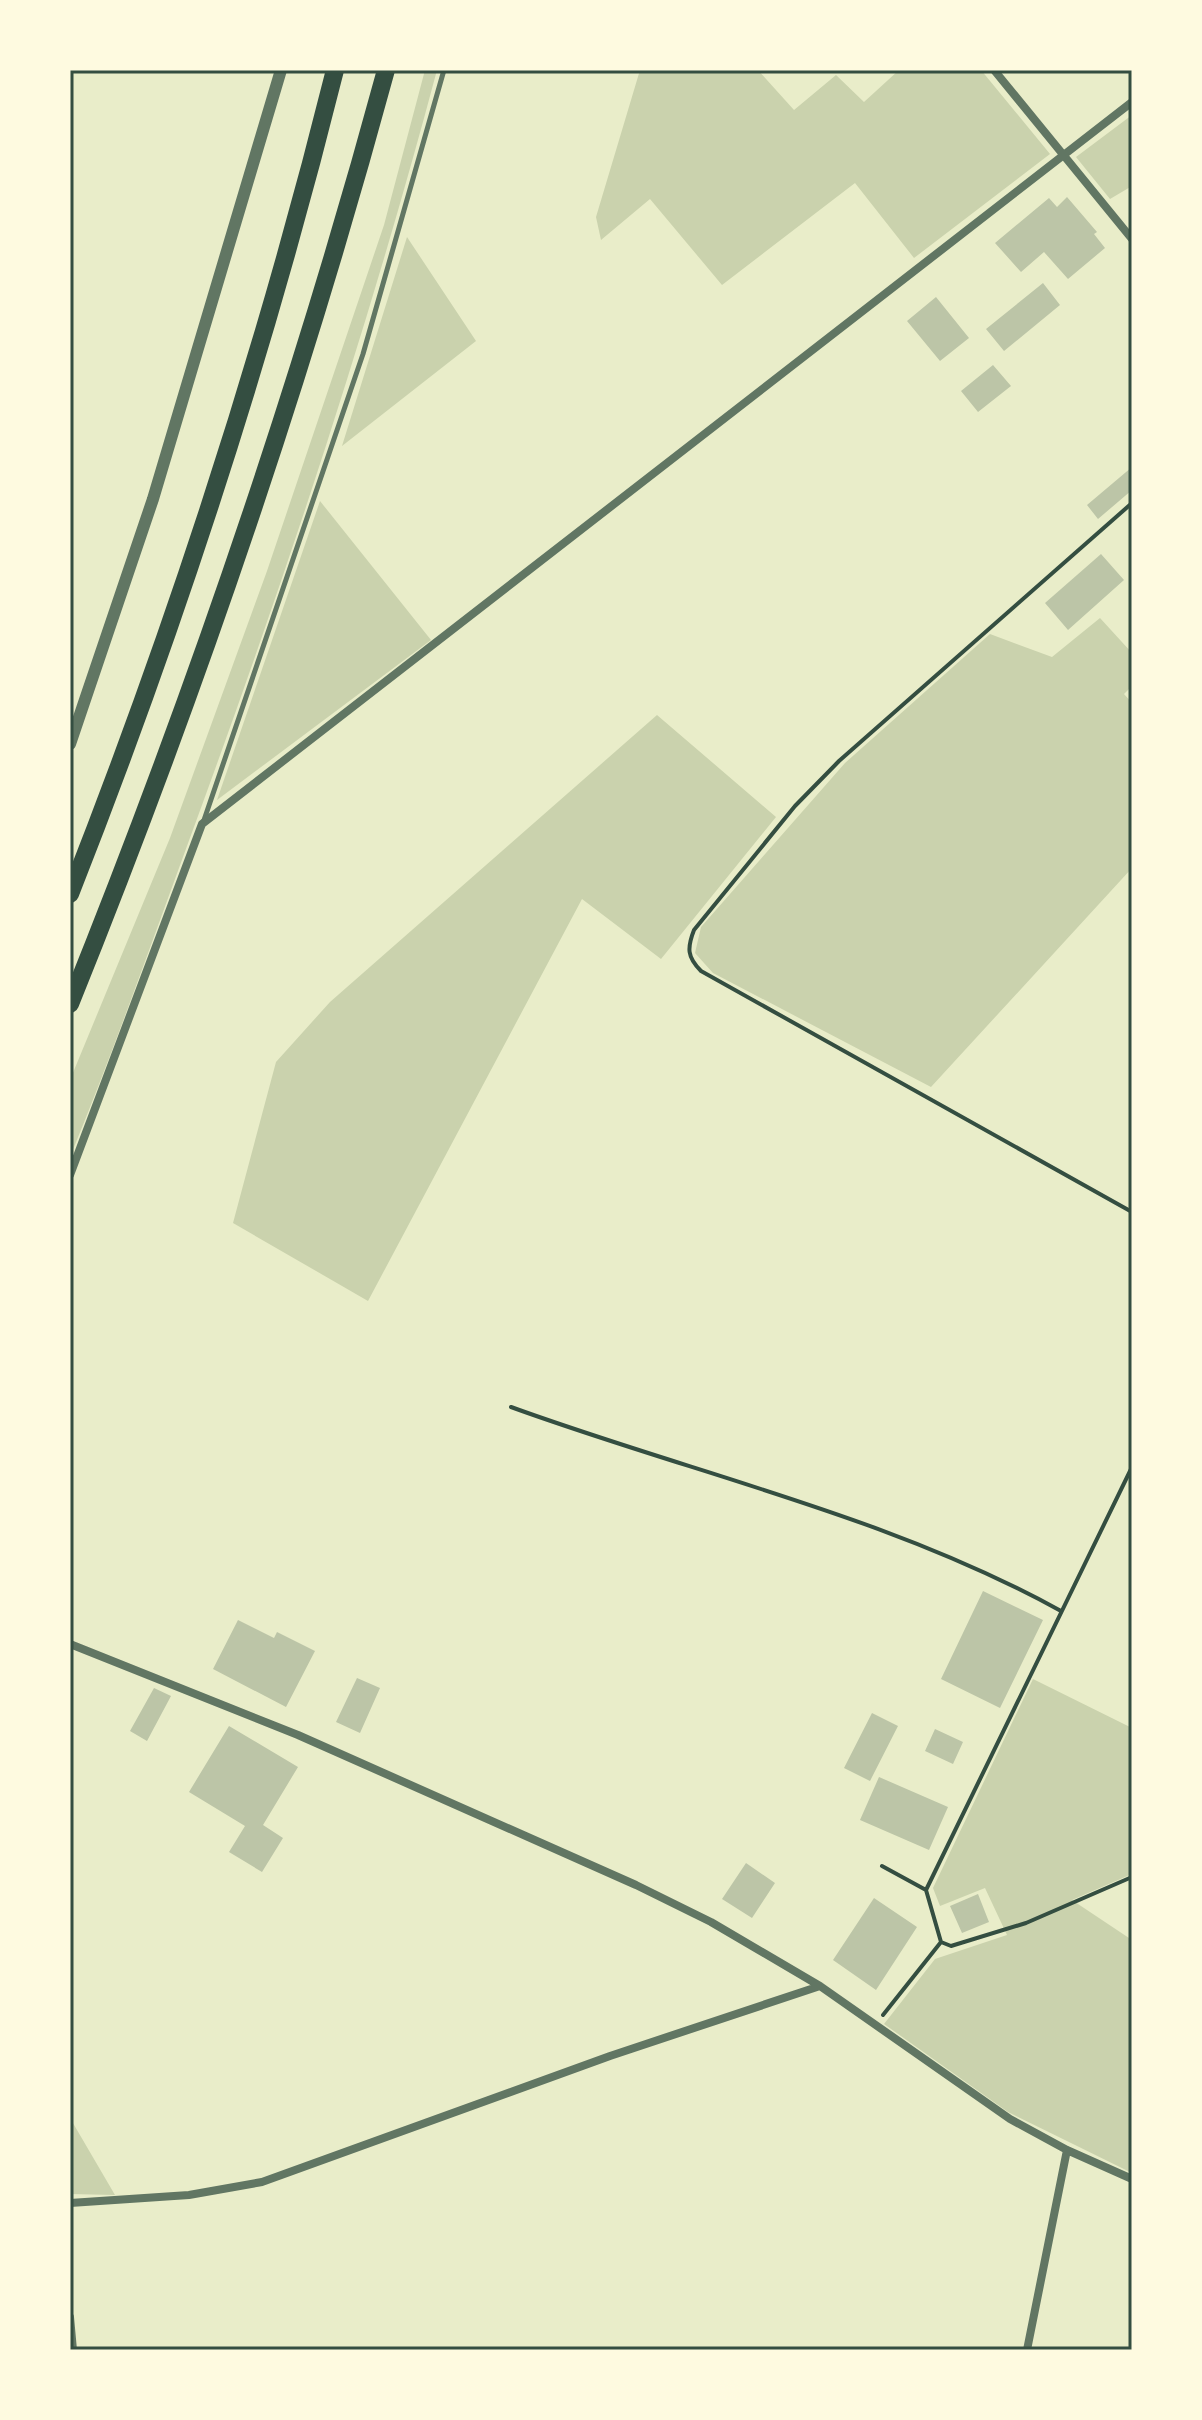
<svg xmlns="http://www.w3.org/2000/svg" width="1202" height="2420" font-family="'Space Grotesk',sans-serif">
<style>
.green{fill:#cad2ad}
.building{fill:#bcc5a7}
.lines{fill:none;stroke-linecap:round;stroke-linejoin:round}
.path{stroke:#344e41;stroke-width:4}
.service{stroke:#617663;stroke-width:5}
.minor{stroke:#617663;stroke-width:8}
.tertiary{stroke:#617663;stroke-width:12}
.motorway{stroke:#344e41;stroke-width:18}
.neatline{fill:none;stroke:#344e41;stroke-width:3}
</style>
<rect width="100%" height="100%" fill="#e9edc9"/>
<path class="green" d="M425 70H437C367 333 281 591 187 846 149 950 112 1055 70 1157V1080L170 838 267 571 384 225Z
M640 70H758L794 110 836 75 864 102 899 70H981L1050 154 914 258 855 183 722 285 650 199 601 240 596 217Z
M1132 115V186L1110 199 1076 157Z
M407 237 476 341 342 446Z
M320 501 431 640 217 800Z
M1100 618 1132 653V686L1124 694 1132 703V868L931 1087 713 973 695 953 701 927 845 763 990 634 1052 657Z
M657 715 776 817 661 959 582 899 368 1301 233 1223 276 1062 330 1002Z
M1033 1679 1132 1728V1874L1072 1900 1132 1940V2173L1008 2112 884 2024 935 1959 1007 1935 985 1888 940 1906 933 1888Z
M70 2118 115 2195 70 2194Z"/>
<path class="building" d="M1067 197 1097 232 1094 234 1105 248 1068 279 1044 252 1021 272 995 243 1049 198 1057 207Z
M1043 283 1060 305 1004 351 986 329Z
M936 297 969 338 940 361 907 321Z
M993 365 1011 386 978 412 961 391Z
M1132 467V490L1098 519 1087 505Z
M1101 554 1124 580 1068 630 1045 603Z
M983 1591 1043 1620 1000 1708 941 1679Z
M238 1620 274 1638 277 1632 315 1651 286 1707 213 1669Z
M357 1678 380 1688 360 1733 336 1722Z
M154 1688 171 1696 147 1741 130 1731Z
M872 1713 898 1726 870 1781 844 1768Z
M229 1726 298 1767 263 1825 283 1838 262 1872 229 1852 245 1826 189 1792Z
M935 1729 963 1742 953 1764 925 1751Z
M879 1777 948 1807 929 1850 860 1820Z
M746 1863 775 1883 752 1918 722 1899Z
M978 1894 989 1922 962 1933 950 1906Z
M874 1898 917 1927 876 1990 833 1960Z"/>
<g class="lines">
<path class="path" d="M1132 503 839 761 795 806 694 930C687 948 687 957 701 971L1132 1212
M511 1407C695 1474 889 1516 1061 1611
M882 1866 926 1890
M941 1942 951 1946 1026 1923 1132 1877
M883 2015 941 1942 926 1890 1132 1467"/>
<path class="service" d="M203 823 363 354 444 70"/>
<path class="minor" d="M994 70 1132 239
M70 1175 202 824 1132 102
M70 1644 298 1735 636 1885 711 1922 820 1986 1010 2119 1067 2150 1132 2179
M70 2203 189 2195 262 2182 610 2056 820 1986
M70 2317 73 2350
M1027 2350 1067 2150"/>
<path class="tertiary" d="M70 744 153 499 281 70"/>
<path class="motorway" d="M70 894C176 625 265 351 335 70
M70 1004C193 699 300 387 386 70"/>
</g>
<rect width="1202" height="2420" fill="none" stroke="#fefae0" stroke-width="144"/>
<rect x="72" y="72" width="1058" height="2276" class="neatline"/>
</svg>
